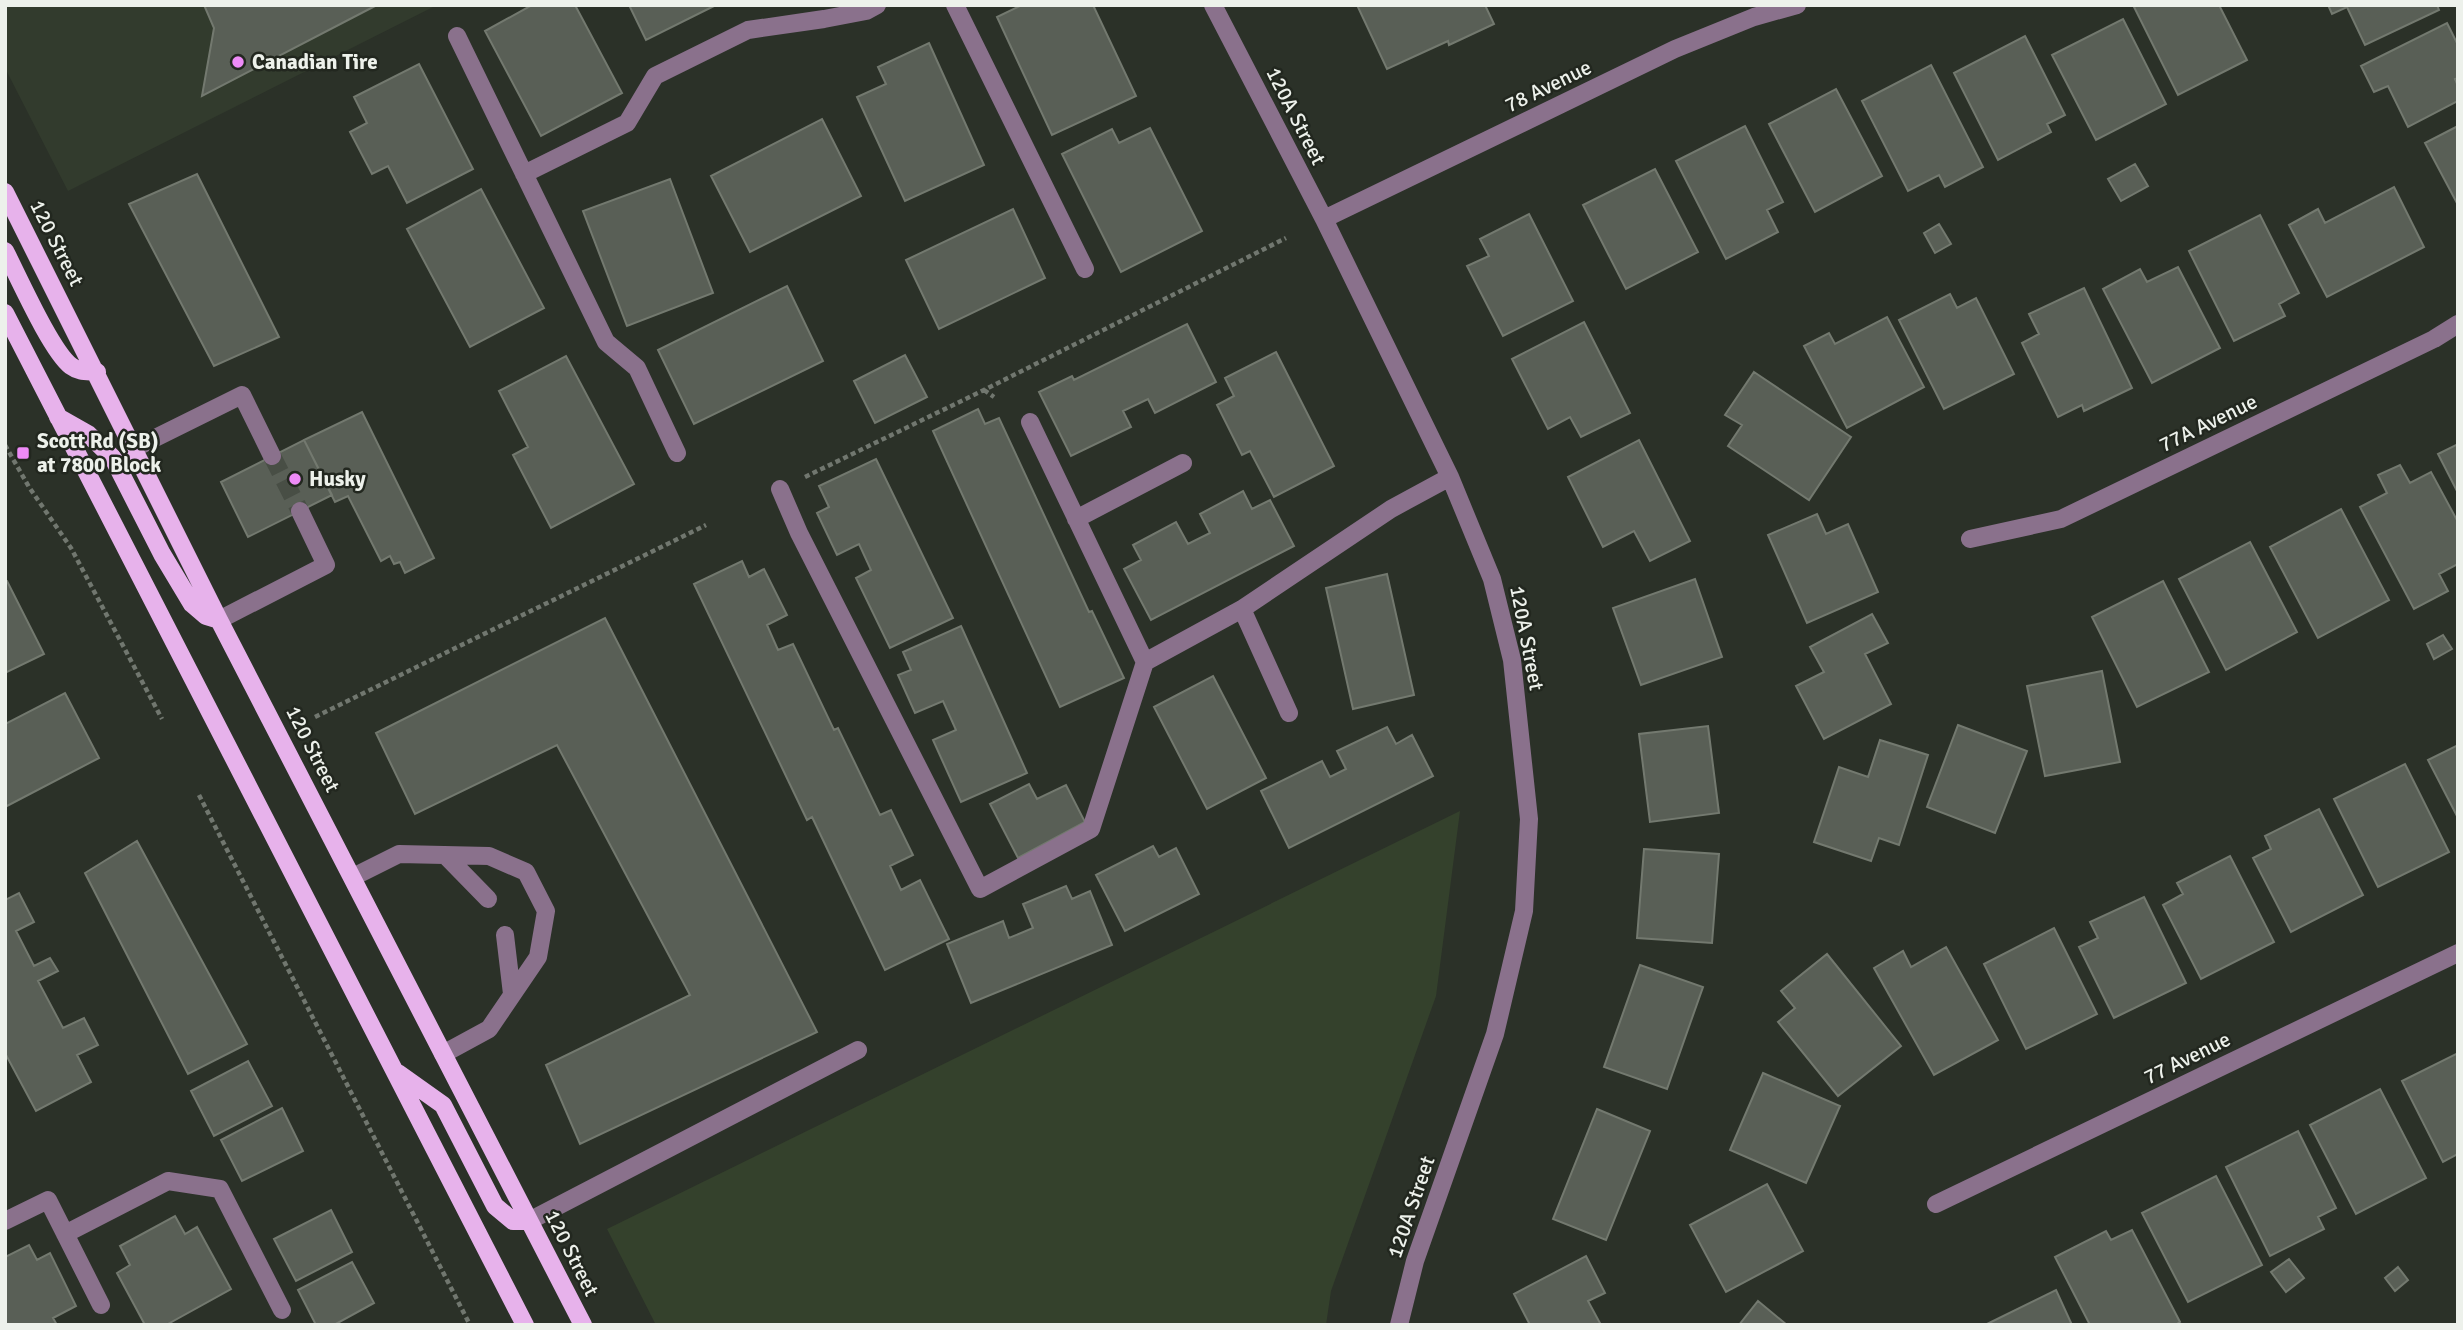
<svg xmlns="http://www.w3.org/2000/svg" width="2463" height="1330" font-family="Signika,sans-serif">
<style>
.built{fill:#323b2d}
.green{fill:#34412c}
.building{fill:#595f56;stroke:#73796f;stroke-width:2}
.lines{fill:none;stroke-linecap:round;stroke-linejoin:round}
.minor-tunnel{stroke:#484e45;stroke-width:18;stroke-dasharray:18 9;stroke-linecap:butt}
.path{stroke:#71776f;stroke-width:4.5;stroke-dasharray:5 3.5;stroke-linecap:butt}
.minor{stroke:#8a718c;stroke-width:18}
.major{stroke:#e7b2eb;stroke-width:18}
.poi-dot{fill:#ee8bf7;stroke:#22271f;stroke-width:2.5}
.labels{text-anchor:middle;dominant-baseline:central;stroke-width:5;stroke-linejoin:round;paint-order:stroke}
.poi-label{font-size:21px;font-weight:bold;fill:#edf1eb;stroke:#22271f;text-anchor:start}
.street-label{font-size:21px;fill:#edf1eb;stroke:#22271f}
</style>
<rect width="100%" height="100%" fill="#2b3128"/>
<path class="built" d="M5 5H437L68 191 5 68Z"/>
<path class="green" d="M1460 811 1436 996 1331 1291 1326 1325H656L607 1229Z"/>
<path class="building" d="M204 5H377L202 96 214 28Z
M532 5H575L622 93 541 136 485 31Z
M629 5H716L646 40Z
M1022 5H1093L1136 96 1052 135 997 17Z
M1357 5H1485L1494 24 1449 45 1448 41 1387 69Z
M2138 5H2219L2247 60 2178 95 2134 7Z
M2328 5H2437L2439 10 2365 45 2347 7 2332 14Z
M2123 19 2166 104 2096 140 2052 55Z
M2447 23 2458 45V78L2455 79 2458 86V101L2408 127 2388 86 2374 92 2361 66Z
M2025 36 2065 115 2047 124 2051 132 1998 160 1954 73Z
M929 43 984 165 905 201 857 97 886 84 878 67Z
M419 64 473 169 407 203 388 166 372 174 350 132 367 123 354 97Z
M1931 65 1983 167 1945 187 1939 175 1908 191 1862 101Z
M1836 89 1882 176 1815 212 1769 124Z
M822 119 861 196 750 252 711 176Z
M1745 126 1783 202 1767 210 1778 232 1726 259 1676 161Z
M2458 126V205L2425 143Z
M1150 128 1202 231 1121 272 1062 154 1112 129 1119 143Z
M2135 164 2148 186 2121 201 2108 179Z
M1655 169 1698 252 1626 289 1583 205Z
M197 174 279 337 214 366 129 204Z
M670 179 713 293 627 326 583 211Z
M2394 187 2424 247 2327 297 2289 225 2318 209 2325 223Z
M481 189 544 308 470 347 407 229Z
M1013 209 1045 278 939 329 906 260Z
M1529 214 1573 301 1503 336 1467 266 1489 256 1480 239Z
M2260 215 2299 293 2279 304 2285 316 2234 341 2189 251Z
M1939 224 1951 244 1935 253 1924 233Z
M2178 267 2220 348 2152 383 2103 289 2140 269 2147 282Z
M787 286 823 361 694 424 658 350Z
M2084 288 2132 388 2084 411 2082 405 2058 417 2022 343 2039 334 2029 314Z
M1950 294 1957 308 1976 298 2014 374 1944 409 1899 320Z
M1887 317 1924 387 1847 428 1804 346 1829 333 1835 344Z
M1584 322 1630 413 1581 437 1570 417 1548 429 1512 359Z
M1187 324 1216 382 1155 413 1148 399 1123 411 1131 427 1071 456 1039 392 1072 376 1074 380Z
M1276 352 1334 466 1274 497 1250 451 1242 455 1217 405 1234 396 1225 378Z
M905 355 927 397 875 423 854 381Z
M566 356 634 484 551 528 513 455 528 447 499 391Z
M1754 372 1851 437 1809 500 1728 446 1742 425 1725 415Z
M978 409 985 424 999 418 1089 612 1092 611 1124 678 1060 707 933 431Z
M362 412 434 558 405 573 400 562 394 564 390 556 381 561 348 496 335 502 304 440Z
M304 440 332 495 248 537 221 482Z
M1639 440 1690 541 1650 561 1634 531 1603 547 1568 477Z
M2458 444V493L2438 454Z
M876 459 953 618 890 648 856 578 871 570 859 544 837 555 817 513 829 507 819 486Z
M2400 465 2410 483 2431 472 2458 522V564L2439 574 2448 591 2414 609 2360 507 2387 493 2378 475Z
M1243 491 1252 509 1270 500 1294 546 1151 620 1124 569 1141 560 1133 545 1176 522 1188 544 1210 533 1200 514Z
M2341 509 2389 600 2318 638 2270 547Z
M1817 514 1826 534 1848 524 1878 592 1807 623 1768 535Z
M2250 542 2297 632 2226 670 2179 579Z
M742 561 749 577 764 569 787 615 767 625 778 650 793 644 834 730 838 728 880 815 891 810 913 855 890 866 901 890 920 880 949 939 885 970 812 817 807 820 694 584Z
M1387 574 1414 695 1353 709 1326 588Z
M1695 579 1722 657 1641 685 1613 608Z
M5 581H7L44 654 5 673Z
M2163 581 2209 672 2137 707 2092 617Z
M1872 614 1888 643 1865 654 1891 704 1824 739 1796 686 1824 672 1810 647Z
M605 618 817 1032 580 1144 546 1065 690 995 557 745 415 814 376 733Z
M961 626 1027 773 961 802 933 740 956 730 943 701 915 713 898 675 911 670 903 652Z
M2443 635 2452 649 2434 659 2427 644Z
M2102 671 2120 762 2045 776 2027 686Z
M1213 676 1266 778 1207 809 1154 707Z
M65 693 99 758 5 807V724Z
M1958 725 2027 751 1995 833 1927 807Z
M1708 726 1719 813 1650 822 1639 734Z
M1387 727 1396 744 1412 735 1433 776 1289 848 1261 791 1322 761 1330 777 1346 769 1337 751Z
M1880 740 1928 755 1899 845 1879 838 1871 861 1814 842 1839 767 1868 777Z
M2458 745V818L2428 760Z
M2405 764 2449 852 2378 887 2334 799Z
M1029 784 1037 799 1066 785 1085 822 1018 858 990 804Z
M2319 809 2363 895 2291 932 2253 858 2271 849 2265 836Z
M137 841 247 1044 188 1074 85 873Z
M1153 846 1159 857 1176 848 1199 894 1125 931 1096 875Z
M1644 849 1719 854 1712 943 1637 938Z
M2230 856 2274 942 2201 979 2163 905 2183 894 2177 883Z
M1066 886 1072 899 1090 891 1112 945 971 1003 947 944 1003 921 1009 938 1033 928 1023 904Z
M19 893 34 922 16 931 34 966 50 958 58 971 38 981 63 1028 84 1018 98 1045 77 1055 91 1082 36 1111 5 1053V900Z
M2144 897 2186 983 2114 1018 2079 947 2098 938 2090 922Z
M2054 928 2097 1014 2026 1049 1984 964Z
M1946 947 1998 1040 1934 1075 1874 968 1903 951 1911 967Z
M1827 954 1901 1046 1838 1096 1778 1022 1795 1008 1781 991Z
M1640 965 1703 987 1667 1089 1604 1067Z
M2458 1053V1154L2443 1162 2402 1081Z
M248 1061 272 1106 214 1136 191 1091Z
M1763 1073 1840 1106 1806 1183 1730 1150Z
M2380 1089 2426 1178 2356 1214 2310 1125Z
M282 1108 303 1151 242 1181 221 1140Z
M1597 1109 1650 1131 1606 1240 1553 1219Z
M2298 1131 2336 1208 2318 1217 2324 1229 2270 1256 2226 1167Z
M2216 1176 2262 1265 2188 1302 2142 1213Z
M1767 1184 1803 1251 1726 1292 1690 1225Z
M331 1210 352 1252 296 1281 274 1239Z
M175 1216 185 1234 197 1227 231 1289 166 1325H145L117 1273 130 1265 120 1246Z
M2132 1230 2180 1322 2175 1325H2090L2055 1257 2106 1231 2111 1240Z
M29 1245 37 1260 50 1253 76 1306 53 1318 57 1325H5V1257Z
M1586 1256 1605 1293 1588 1301 1601 1325H1526L1529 1323 1514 1294Z
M2289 1259 2304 1278 2286 1292 2271 1272Z
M352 1262 374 1303 334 1325H316L298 1290Z
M2398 1267 2408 1280 2395 1291 2385 1278Z
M2056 1290 2072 1325H1985Z
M1758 1301 1787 1325H1739Z"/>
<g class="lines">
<path class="minor-tunnel" d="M272 456 300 511"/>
<path class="path" d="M984 390 994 397
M5 445 29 487 71 548 162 719
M805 477 984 390 1286 238
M315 717 706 525
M199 795 470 1325"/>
<path class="minor" d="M955 5 1085 269
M1213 5 1324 219 1450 477 1492 579 1512 660 1529 819 1524 911 1495 1034 1415 1261 1399 1325
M457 36 606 342 637 368 677 453
M524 174 627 123 655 76 748 30 824 19 866 11 877 5
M1324 219 1675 49 1754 17 1797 5
M1030 422 1145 662
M135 448 242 395 272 456
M780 489 799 533 980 889 1091 829 1145 662 1242 609 1391 509 1450 477
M1076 519 1183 463
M1970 539 2061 519 2434 339 2458 324
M1242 609 1289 713
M219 620 326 565 300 511
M445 855 488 899
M353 877 399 854 489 856 526 872 546 911 538 957 489 1029 443 1054
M505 935 512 994
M1936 1204 2458 953
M5 1221 48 1200 101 1305
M529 1221 858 1050
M65 1234 168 1181 220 1189 282 1310"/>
<path class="major" d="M5 192 219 620 583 1325
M5 251C18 276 51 351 71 366 79 372 87 371 97 372
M5 313 525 1325
M58 417 88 434 113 458 162 554 192 604 206 616 219 620
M398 1073 443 1105 495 1206 513 1221H529"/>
</g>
<g class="poi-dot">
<circle cx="238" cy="62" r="7"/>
<rect x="16" y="446" width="14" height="14" rx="3.5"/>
<circle cx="295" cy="479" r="7"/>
</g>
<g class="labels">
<g class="poi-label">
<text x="252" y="62">Canadian Tire</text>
<text x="37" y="441">Scott Rd (SB)<tspan x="37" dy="24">at 7800 Block</tspan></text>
<text x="309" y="479">Husky</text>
</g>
<g class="street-label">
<text transform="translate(1548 86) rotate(-26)">78 Avenue</text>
<text transform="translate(1296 116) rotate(63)">120A Street</text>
<text transform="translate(57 243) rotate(63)">120 Street</text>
<text transform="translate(2208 423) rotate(-26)">77A Avenue</text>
<text transform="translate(1527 638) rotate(79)">120A Street</text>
<text transform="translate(313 749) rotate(63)">120 Street</text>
<text transform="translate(2187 1058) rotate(-26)">77 Avenue</text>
<text transform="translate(1411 1207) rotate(-71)">120A Street</text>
<text transform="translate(572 1253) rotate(63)">120 Street</text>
</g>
</g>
<rect width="2463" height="1330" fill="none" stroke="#edf1eb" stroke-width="14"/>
</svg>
